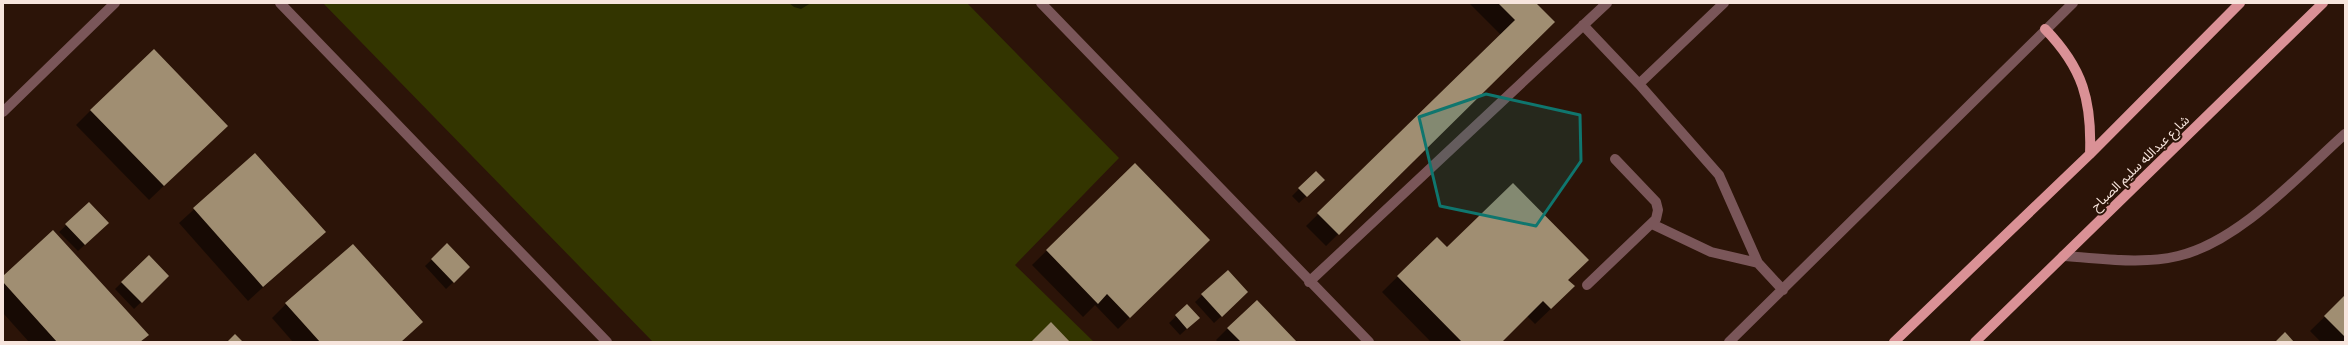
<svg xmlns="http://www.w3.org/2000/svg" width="2348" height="345" font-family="'Source Serif 4','Noto Sans Arabic',serif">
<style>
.green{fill:#333500}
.shadow{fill:#0007}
.building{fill:#a08e72}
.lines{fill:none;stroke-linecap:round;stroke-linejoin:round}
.minor{stroke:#7a5659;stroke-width:10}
.major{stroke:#da9196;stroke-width:10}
.marked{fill:#0f766e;fill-opacity:0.2;stroke:#0f766e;stroke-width:3;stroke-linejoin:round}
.labels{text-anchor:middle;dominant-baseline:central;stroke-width:4;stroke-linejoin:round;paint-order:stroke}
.street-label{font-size:13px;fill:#f7e5dd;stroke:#2c1408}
</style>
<rect width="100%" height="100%" fill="#2c1408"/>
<path class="green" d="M323 3H967L1119 158 1015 265 1094 342H653Z"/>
<path class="shadow" d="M789 3H811L801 9 794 7Z
M1469 3H1535L1554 22 1326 246 1306 226 1501 35Z
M91 110 212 140 149 200 76 125Z
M255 154 324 232 248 301 179 223Z
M1135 164 1208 240 1118 329 1095 305 1083 317 1032 265Z
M1316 172 1323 180 1299 203 1292 196Z
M89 204 101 230 78 251 59 232Z
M1437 238 1447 248 1567 280 1558 302 1535 324 1527 316 1501 342H1431L1382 292Z
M447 245 469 267 446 289 425 266Z
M149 256 168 276 134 309 115 289Z
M1227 271 1240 299 1214 323 1195 302Z
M3 277 147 335 140 342H29L3 313Z
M2345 297V342H2321L2310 331Z
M286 304 422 322 401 342H293L272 318Z
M1187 306 1192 324 1180 335 1169 323Z
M1228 328 1295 342H1218L1216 340Z"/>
<path class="building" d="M1498 3H1536L1555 22 1339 235 1317 213 1515 20Z
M154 49 228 126 164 186 90 110Z
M255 153 326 232 263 287 193 208Z
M1135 163 1210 240 1130 318 1107 294 1098 304 1046 250Z
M1316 171 1325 180 1307 197 1298 188Z
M1513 183 1589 260 1568 280 1575 286 1551 309 1543 301 1502 342H1462L1397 276 1437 237 1447 247Z
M89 202 109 223 85 245 65 224Z
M53 230 149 335 140 342H57L3 282V276Z
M447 243 470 267 454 283 431 259Z
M353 244 423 322 401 342H320L285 303Z
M149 255 169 276 142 303 121 282Z
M1228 270 1248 292 1222 317 1201 294Z
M2345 295V337L2324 316Z
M1257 300 1297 342H1241L1227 328Z
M1187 304 1200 318 1187 329 1175 315Z
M1051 322 1070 342H1031Z
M2285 332 2294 342H2275Z
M235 334 243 342H227Z"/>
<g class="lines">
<path class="minor" d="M280 3 607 342
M1041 3 1369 342
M1583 25 1639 84 1719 175 1758 263 1783 290
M1639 84 1724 3
M3 112 115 3
M1652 224 1711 252 1758 263
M2063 256C2100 258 2141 265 2178 256 2239 242 2299 175 2345 134
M1309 282 1607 3
M1587 285 1656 219 1658 210 1656 202 1615 159
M1729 342 2073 3"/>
<path class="major" d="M2045 29C2083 68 2092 101 2090 154
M1894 342 2090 154 2240 3
M1975 342 2323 3"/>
</g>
<path class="marked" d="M1486 94 1580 115 1581 161 1536 226 1440 206 1419 117Z"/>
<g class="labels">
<g class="street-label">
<text transform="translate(2140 163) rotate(-44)">شارع عبدالله سليم الصباح</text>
</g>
</g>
<rect width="2348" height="345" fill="none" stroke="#f7e5dd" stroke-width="8"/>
</svg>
